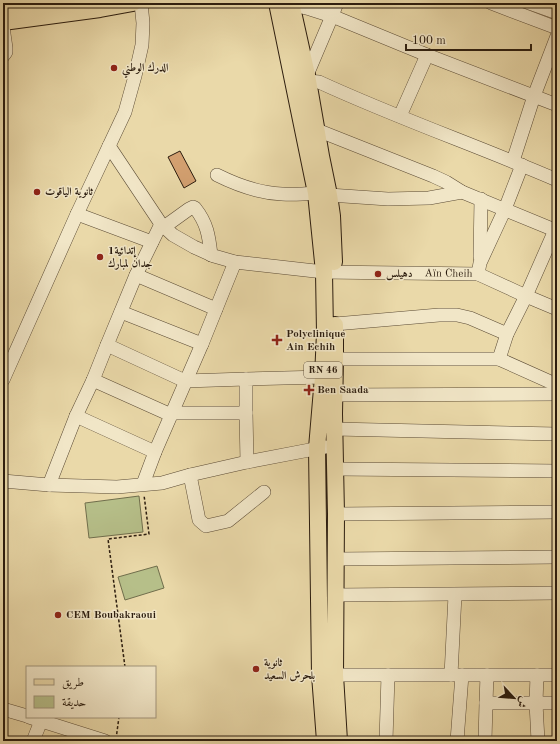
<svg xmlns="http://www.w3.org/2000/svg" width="560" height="744" font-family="'Old Standard TT',Amiri,serif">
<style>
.green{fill:#b6bf89;stroke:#706e4c}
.building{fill:#d3a070;stroke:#2b1c0e}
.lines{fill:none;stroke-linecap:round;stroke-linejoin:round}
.minor-casing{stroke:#5b4b35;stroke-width:14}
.major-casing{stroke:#2b1c0e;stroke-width:18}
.path{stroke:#2b1c0e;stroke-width:1.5;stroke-dasharray:3 2;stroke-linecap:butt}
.minor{stroke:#f1e6c7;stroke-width:13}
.major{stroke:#ead9a9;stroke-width:16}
.poi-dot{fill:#8f2418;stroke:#f1e6c7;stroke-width:1.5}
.labels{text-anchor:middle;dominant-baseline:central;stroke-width:3;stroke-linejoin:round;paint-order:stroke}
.shield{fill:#f1e6c7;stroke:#665946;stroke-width:1}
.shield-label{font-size:10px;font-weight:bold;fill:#2b1c0e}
.poi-label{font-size:11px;font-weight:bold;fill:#2b1c0e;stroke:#f1e6c7;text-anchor:start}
.street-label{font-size:11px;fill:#2b1c0e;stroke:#f1e6c7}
</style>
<rect width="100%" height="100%" fill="#ead9a9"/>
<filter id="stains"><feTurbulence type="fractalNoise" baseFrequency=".005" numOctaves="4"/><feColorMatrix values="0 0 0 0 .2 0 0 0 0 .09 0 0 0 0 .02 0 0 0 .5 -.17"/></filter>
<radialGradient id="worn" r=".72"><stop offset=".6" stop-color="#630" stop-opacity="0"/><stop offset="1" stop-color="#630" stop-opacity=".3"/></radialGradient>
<path class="green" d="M139 496 143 532 89 538 85 503Z
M157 566 164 588 125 600 118 577Z"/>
<path class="building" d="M180 151 196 181 184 188 168 157Z"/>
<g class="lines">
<defs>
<g id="minor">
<path d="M491 3 557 28"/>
<path d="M529 3 557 13"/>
<path d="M291 6 302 7 310 9 332 16 427 55 557 105"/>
<path d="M3 27 6 48V52L3 56"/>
<path d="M307 75 332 16 337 3"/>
<path d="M308 81 319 82C397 118 478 146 557 180"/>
<path d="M400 116 427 55"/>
<path d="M317 130 433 176 446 182 462 192 557 231"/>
<path id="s1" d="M109 146 161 224 173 235 194 247 214 256 235 262 324 272 478 274 526 296 557 309"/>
<path d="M513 161 534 96 557 36"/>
<path d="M217 175C237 185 260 193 282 194 293 195 305 194 316 193"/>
<path d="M329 195 388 199 429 198 462 192"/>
<path d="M77 214 152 242"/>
<path d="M164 227 189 209 193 207 195 208C207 223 209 236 211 255"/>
<path d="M480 257 481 199"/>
<path d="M478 274 480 263 505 209 522 165"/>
<path d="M136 275 216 309"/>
<path d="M121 312 202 344"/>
<path d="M335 324 439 315H457L470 318 507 334"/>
<path d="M107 345 185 381 246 379"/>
<path d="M335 359H499L557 385"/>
<path d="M499 359 507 334 526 296 555 230"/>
<path d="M3 380 77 214 125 112 135 76 142 45 143 23 141 3"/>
<path d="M93 380 171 415"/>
<path d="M335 395 557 394"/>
<path d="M172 413H246"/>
<path d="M76 416 155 452"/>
<path d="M335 429 557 434"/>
<path d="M247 462 246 413V379L323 377"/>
<path d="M336 469 557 471"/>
<path d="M190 475 199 520 206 526 228 521 264 492"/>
<path d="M3 481 49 485 117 487 162 483 190 475 247 462 325 447"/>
<path d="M143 484 155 452 202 344 235 262"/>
<path d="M49 485 76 416 93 380 107 345 136 275 161 224"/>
<path d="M336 514 557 512"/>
<path d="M336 559 557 557"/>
<path d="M335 595 557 593"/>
<path d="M325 675H557"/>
<path d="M451 675 455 595"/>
<path d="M537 675 536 703 538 741"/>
<path d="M486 703H557"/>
<path d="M3 709 27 716"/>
<path d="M29 717 105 741"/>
<path d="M33 741 41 721"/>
<path d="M386 741 388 675"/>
<path d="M457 741 462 675"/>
<path d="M485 741 486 703 487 675"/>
</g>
<path id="major" d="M277 3 316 193 324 272 325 333 323 377 317 448 320 675 325 741
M291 3 307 75 321 156 329 195 332 216 334 262
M3 8 40 3
M3 22 100 9 133 3
M335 325V359L334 414 336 514 335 675 339 741"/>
</defs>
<use href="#minor" class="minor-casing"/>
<use href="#major" class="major-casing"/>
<path class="path" d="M125 667 108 539 149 534 144 495
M116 739 119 717"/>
<use href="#minor" class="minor"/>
<use href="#major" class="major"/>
</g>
<g class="poi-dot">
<circle cx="114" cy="68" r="4"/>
<circle cx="37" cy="192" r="4"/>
<circle cx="100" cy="257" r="4"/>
<circle cx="378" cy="274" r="4"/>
<path d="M275 334h4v4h4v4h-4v4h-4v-4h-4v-4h4z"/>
<path d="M307 384h4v4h4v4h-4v4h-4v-4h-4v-4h4z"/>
<circle cx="58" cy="615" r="4"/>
<circle cx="256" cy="669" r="4"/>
</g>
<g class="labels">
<rect class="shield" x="304" y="362" width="38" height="16" rx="3"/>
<g class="shield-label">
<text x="323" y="370">RN 46</text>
</g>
<g class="poi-label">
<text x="122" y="68">الدرك الوطني</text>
<text x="45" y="192">ثانوية الياقوت</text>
<text x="108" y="251">1إتدائية<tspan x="108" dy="13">جدان لمبارك</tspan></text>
<text x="386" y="274">دهيلس</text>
<text x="286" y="334">Polyclinique<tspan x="286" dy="13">Ain Echih</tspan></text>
<text x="317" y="390">Ben Saada</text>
<text x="66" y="615">CEM Boubakraoui</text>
<text x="264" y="663">ثانوية<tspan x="264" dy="13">بلحرش السعيد</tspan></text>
</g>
<g class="street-label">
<text stroke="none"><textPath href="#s1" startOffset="392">Aïn Cheih</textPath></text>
</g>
</g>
<rect width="560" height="744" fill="none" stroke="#ead9a9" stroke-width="16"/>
<rect x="4" y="4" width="552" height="736" fill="none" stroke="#2b1c0e" stroke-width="2"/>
<rect x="8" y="8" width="544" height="728" fill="none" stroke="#2b1c0e"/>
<rect x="26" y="666" width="130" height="52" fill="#f1e6c7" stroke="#a2957d"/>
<rect x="34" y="679" width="20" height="6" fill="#ead9a9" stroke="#a2957d"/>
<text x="62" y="686" font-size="12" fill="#2b1c0e">طريق</text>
<rect x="34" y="696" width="20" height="12" fill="#b6bf89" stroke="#a2957d"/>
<text x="62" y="706" font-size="12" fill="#2b1c0e">حديقة</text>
<g transform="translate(514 698) rotate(116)" stroke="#f1e6c7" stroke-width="3" paint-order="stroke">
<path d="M0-3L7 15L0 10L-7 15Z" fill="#2b1c0e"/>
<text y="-6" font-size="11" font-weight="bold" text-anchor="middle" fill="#2b1c0e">ش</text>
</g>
<path d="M406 44v6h125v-6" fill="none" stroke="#2b1c0e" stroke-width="2"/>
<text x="412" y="44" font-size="12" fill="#2b1c0e" stroke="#f1e6c7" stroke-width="3" paint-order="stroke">100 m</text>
<rect width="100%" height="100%" filter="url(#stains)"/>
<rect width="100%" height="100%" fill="url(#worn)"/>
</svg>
